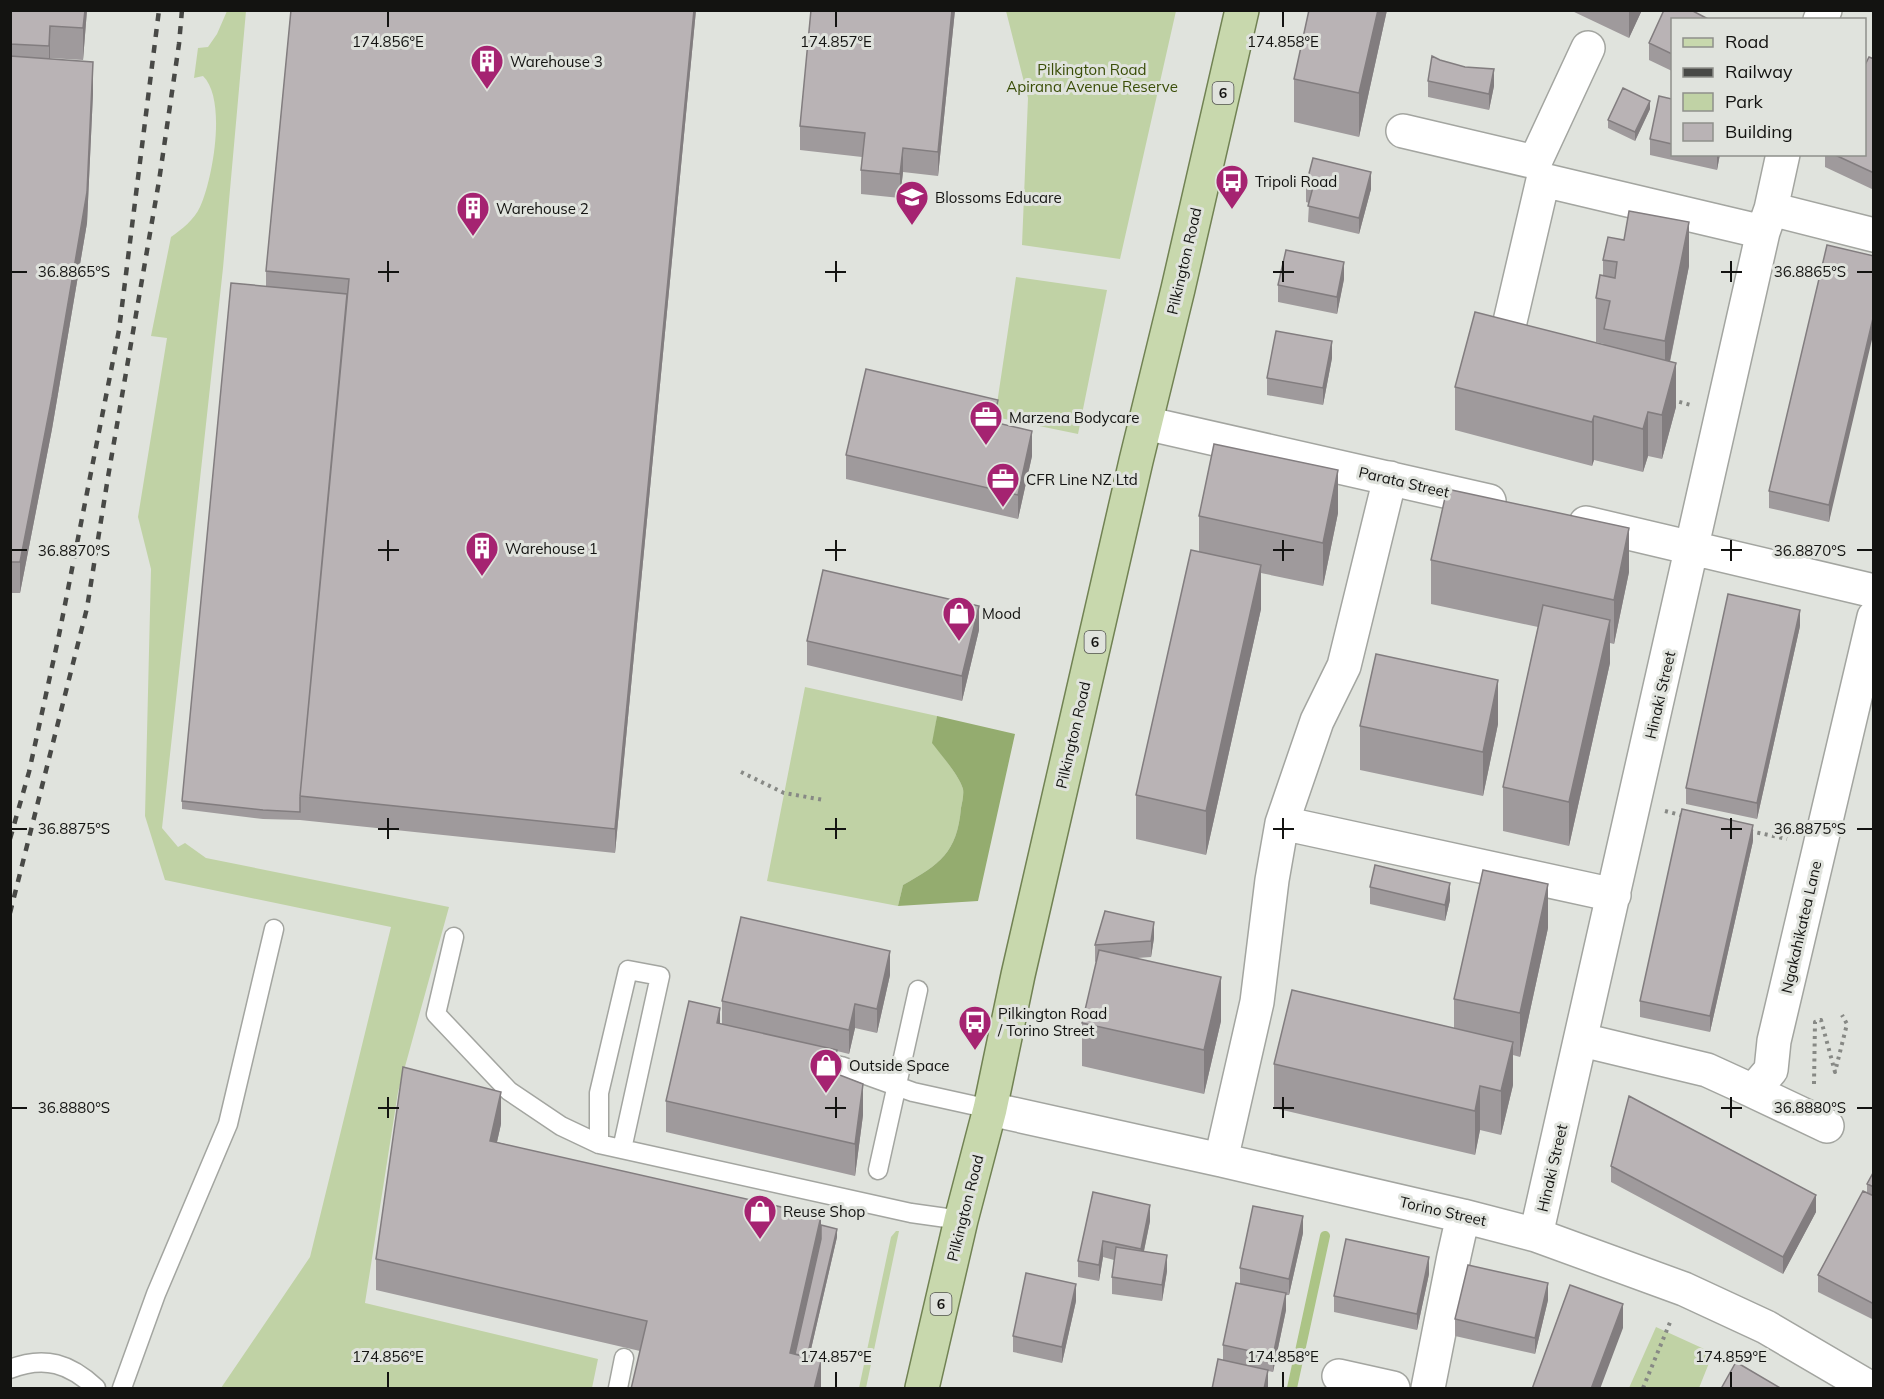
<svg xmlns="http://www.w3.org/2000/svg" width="1884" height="1399" font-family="Mulish,sans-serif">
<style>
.green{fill:#c0d2a5}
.forest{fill:#94ac6f}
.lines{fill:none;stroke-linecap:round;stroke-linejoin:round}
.stream{stroke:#acc486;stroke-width:10}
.lane-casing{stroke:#a3a5a0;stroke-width:21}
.street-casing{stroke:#a3a5a0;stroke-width:36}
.primary-casing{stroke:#718253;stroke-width:36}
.path{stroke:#878985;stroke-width:4;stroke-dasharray:3 4.5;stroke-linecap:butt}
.lane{stroke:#fff;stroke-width:18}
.street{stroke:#fff;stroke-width:33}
.primary{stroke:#c8d8ad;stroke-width:33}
.rail{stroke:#484946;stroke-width:4.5;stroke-dasharray:8 8;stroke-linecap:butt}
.wall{fill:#9f9a9c}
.shaded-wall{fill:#827d7f}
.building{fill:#b9b3b5;stroke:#827d7f;stroke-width:1.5}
.ticks{fill:none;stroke:#131311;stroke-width:2}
.labels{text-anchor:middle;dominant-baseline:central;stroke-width:6;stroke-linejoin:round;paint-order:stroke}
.shield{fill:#e0e3dd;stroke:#50514e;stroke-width:1.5}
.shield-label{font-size:14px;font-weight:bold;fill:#131311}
.poi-label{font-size:15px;fill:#131311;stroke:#e0e3dd;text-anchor:start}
.park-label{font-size:15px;fill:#394d07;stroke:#e0e3dd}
.street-label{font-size:15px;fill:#131311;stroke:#e0e3dd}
.ticks-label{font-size:15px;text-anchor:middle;fill:#131311;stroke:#e0e3dd;stroke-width:6;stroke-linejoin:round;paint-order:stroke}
</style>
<rect width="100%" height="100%" fill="#e0e3dd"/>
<path class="green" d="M227 11H246L223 268 162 828 178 847 185 843 206 858 449 907 398 1092 365 1303 598 1359 592 1388H221L310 1257 391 927 165 880 145 816 151 569 138 517 167 338 151 336 171 237C182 229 194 220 200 207 213 179 227 99 203 76L194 78 198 48 208 47 217 34Z
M1006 11H1176L1120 259 1022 245 1028 98Z
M1016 277 1107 290 1078 434 995 417Z
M805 687 937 716 933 743C941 755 959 775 963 789 964 795 962 803 961 808 957 853 940 864 903 885L898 906 767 881Z
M896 1231H899L866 1388H859L891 1237Z
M1656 1327 1713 1353 1699 1388H1629Z"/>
<path class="forest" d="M937 716 1015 734 978 901 898 906 903 885C940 864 957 853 961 808 962 803 964 795 963 789 959 775 941 755 932 743Z"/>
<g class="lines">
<path class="stream" d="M1292 1388 1325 1236"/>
<defs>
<path id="lane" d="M454 937 436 1014 509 1091 561 1126 599 1144 911 1213 961 1220
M815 1061 841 1066 913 1092 990 1109
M599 1144V1093L628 970 660 976 622 1149
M878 1170 918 990
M10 1369C45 1355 70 1364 96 1388
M122 1388 156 1294 228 1124 274 929
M618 1388 624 1358"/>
<path id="street" d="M1820 20 1825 10
M1403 131 1535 162 1588 48
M1771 209 1874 235
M1505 343 1543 180 1763 232
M1145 423 1489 501
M1586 523 1874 591
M1282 823 1614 895
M1582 1040 1707 1070 1753 1091 1771 1070 1774 1041 1874 617
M1753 1091 1827 1126
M990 1109 1221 1160 1463 1216 1536 1235 1684 1289 1766 1327 1870 1388
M1221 1160 1257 1002 1272 880 1282 823 1317 721 1344 666 1390 478
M1536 1235 1763 232 1771 209 1783 154
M1339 1376 1393 1388
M1428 1388 1454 1256 1463 1216"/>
<path id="primary" d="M922 1388 961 1220 990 1109 1018 975 1136 461 1178 289 1242 10"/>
</defs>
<use href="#lane" class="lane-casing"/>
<use href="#street" class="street-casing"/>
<use href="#primary" class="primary-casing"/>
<path class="path" d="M1672 400 1691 405
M741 772 784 793 824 800
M1665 811 1684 816
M1750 831 1787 839
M1814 1084 1815 1022 1821 1020 1835 1072 1847 1024 1842 1015
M1643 1388 1671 1320"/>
<use href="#lane" class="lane"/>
<use href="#street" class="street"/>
<use href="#primary" class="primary"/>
<path class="rail" d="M10 839 29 772 59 635 119 330 159 10
M10 913 87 608 108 477 159 181 179 44 182 10"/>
</g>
<path class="wall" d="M10 10H87L83 60 50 58V59L93 93 87 223 52 429 20 593H10Z
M291 10H696L615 853 300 820 263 819 182 809V801L266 287V271Z
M955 10 938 176 903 172 900 198 861 194V170L862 157 800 150V126Z
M1309 10H1387L1359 137 1294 122V79Z
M1570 10H1642L1629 38Z
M1672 20V71L1649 60V43Z
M1874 59V190L1825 167V154H1864Z
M1440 60 1494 86 1489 110 1428 97V81Z
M1672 99V154H1720L1717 170 1650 155V139Z
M1650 109 1635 141 1608 128V120Z
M1306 185 1371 189 1359 234 1308 222 1309 203 1306 202Z
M1874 256 1829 522 1769 508V491Z
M1603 260 1689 266 1670 362 1676 407 1662 459 1648 456 1643 472 1594 460 1592 466 1455 430V387L1604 345V344L1596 342V298L1603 275Z
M1344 279 1337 314 1278 302V285Z
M1332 358 1323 405 1267 395V378Z
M998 423 1032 456 1018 519 846 479V455Z
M1338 513 1323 586 1261 573V609L1206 855 1136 839V795L1199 552V516Z
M1431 560 1629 572 1614 644 1610 643V663L1569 846 1503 831V787L1538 627 1431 604Z
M1800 626 1757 819 1686 804V788Z
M979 630 962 701 807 665V641Z
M1498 724 1483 796 1360 770V726Z
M1753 841 1710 1032 1640 1017V1001Z
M1370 887 1450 900 1445 921 1370 904Z
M1548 928 1520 1057 1513 1055V1085L1501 1135 1480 1130 1475 1155 1274 1108V1064L1454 1028V999Z
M1154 938 1151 957 1137 958 1221 1021 1204 1094 1082 1066V1023L1097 961 1095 962V945Z
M890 975 877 1033 855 1028 849 1054 837 1051V1074L863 1115 855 1176 666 1132V1101L720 1023 722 1024V1001Z
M501 1124 497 1142 821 1225 837 1237 809 1358 821 1389 640 1351 376 1290V1259Z
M1611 1166 1816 1212 1783 1274 1611 1182Z
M1874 1171V1320L1818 1292V1275L1867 1193V1184Z
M1093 1192 1150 1221 1144 1251 1167 1271 1162 1301 1112 1294V1277L1114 1260 1103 1257 1099 1281 1078 1277V1261Z
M1303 1233 1289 1295H1286V1310L1273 1372 1268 1371V1387L1223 1360V1345L1240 1283V1268Z
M1429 1274 1417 1330 1334 1312V1296Z
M1548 1300 1535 1354 1455 1336V1319Z
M1076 1301 1062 1363 1013 1352V1336Z"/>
<path class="shaded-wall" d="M85 10H87L83 60V28Z
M694 10H696L615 853V829Z
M952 10H955L938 176V152Z
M1378 10H1387L1359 137V93Z
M1629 10H1642L1629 38Z
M50 26V58L49 78V46Z
M93 62V93L87 223 52 429 20 593V562Z
M1494 69V86L1489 110V94Z
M1650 101V109L1635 141V132Z
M903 148V172L900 198V174Z
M1717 154H1720L1717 170Z
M1371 172V189L1359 234V218Z
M1689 222V266L1665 385V341Z
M1344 262V279L1337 314V297Z
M1874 314V331L1829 522V505Z
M1332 341V358L1323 405V388Z
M1676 363V407L1662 459V415Z
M998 400V424L993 422Z
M1648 412V456L1643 472V429Z
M1594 416V460L1592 466V422Z
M1032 431V456L1018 519V495Z
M1338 470V513L1323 586V543Z
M1629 528V572L1614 644V600Z
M1261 565V609L1206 855V811Z
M979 606V630L962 701V676Z
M1800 610V626L1757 819V803Z
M1610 620V663L1569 846V802Z
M1498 680V724L1483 796V752Z
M1753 825V841L1710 1032V1016Z
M1450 883V900L1445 921V905Z
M1548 884V928L1520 1057V1013Z
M1154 922V938L1151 957V941Z
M890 951V975L877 1033V1009Z
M1221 977V1021L1204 1094V1050Z
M855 1004V1028L849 1054V1030Z
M720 1008V1040L717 1023Z
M1513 1042V1085L1501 1135V1091Z
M837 1050V1082L832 1072Z
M863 1084V1115L855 1176V1144Z
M1480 1086V1130L1475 1155V1111Z
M501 1092V1124L492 1164 490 1141Z
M1816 1195V1212L1783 1274V1257Z
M1150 1205V1221L1141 1265V1249Z
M821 1216V1247L792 1377 790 1353Z
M1303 1216V1233L1289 1295V1279Z
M837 1229V1237L802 1388V1379Z
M1103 1241V1257L1099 1281V1265Z
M1167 1255V1271L1162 1301V1285Z
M1429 1257V1274L1417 1330V1314Z
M1548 1283V1300L1535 1354V1338Z
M1076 1284V1301L1062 1363V1347Z
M1286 1293V1310L1273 1372V1356Z
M1623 1304V1328L1600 1389H1591Z
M821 1361V1389H814Z
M1268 1370V1389H1264Z"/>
<path class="building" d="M10 10H85L83 28 50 26 49 46 10 44Z
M291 10H694L615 829 300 796 349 279 266 271Z
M811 10H952L938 152 903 148 900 174 861 170 865 133 800 126Z
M1309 10H1378L1359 93 1294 79Z
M1664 10H1691L1710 20H1672V54L1649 43Z
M10 56 93 62 87 192 52 397 20 562H10Z
M1432 56 1440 60 1465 67 1494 69 1489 94 1428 81Z
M1869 57 1874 59V173L1833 154H1864V67Z
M1623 88 1650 101 1635 132 1608 120Z
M1659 96 1672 99V144L1650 139Z
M1313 158 1371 172 1359 218 1308 206 1313 187 1306 185Z
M1629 211 1689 222 1665 341 1604 329 1610 301 1596 298 1600 275 1615 278 1617 262 1603 260 1608 237 1624 240Z
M1827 245 1874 256V314L1829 505 1769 491Z
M1286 250 1344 262 1337 297 1278 285Z
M231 283 347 294 300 796V812L263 810 182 801Z
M1475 312 1676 363 1662 415 1648 412 1643 429 1594 416 1592 422 1455 387Z
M1276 331 1332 341 1323 388 1267 378Z
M866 369 998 400 993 422 1032 431 1018 495 846 455Z
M1214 444 1338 470 1323 543 1199 516Z
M1447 489 1629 528 1614 600 1431 560Z
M1191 550 1261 565 1206 811 1136 795Z
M823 570 979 606 962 676 807 641Z
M1728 594 1800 610 1757 803 1686 788Z
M1543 605 1610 620 1569 802 1503 787Z
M1376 654 1498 680 1483 752 1360 726Z
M1682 809 1753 825 1710 1016 1640 1001Z
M1375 865 1450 883 1445 905 1370 887Z
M1483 870 1548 884 1520 1013 1454 999Z
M1105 911 1154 922 1151 941 1095 945Z
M741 917 890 951 877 1009 855 1004 849 1030 722 1001Z
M1099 950 1221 977 1204 1050 1082 1023Z
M1292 990 1513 1042 1501 1091 1480 1086 1475 1111 1274 1064Z
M689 1001 720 1008 717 1023 837 1050 832 1072 863 1084 855 1144 666 1101Z
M403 1067 501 1092 490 1141 821 1216 790 1353 821 1361 814 1389H631L647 1321 376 1259Z
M1629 1096 1816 1195 1783 1257 1611 1166Z
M1874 1171V1187L1867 1184Z
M1863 1191 1874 1196V1304L1818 1275Z
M1093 1192 1150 1205 1141 1249 1103 1241 1099 1265 1078 1261Z
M1253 1206 1303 1216 1289 1279 1240 1268Z
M821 1225 837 1229 807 1357 795 1354 821 1239Z
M1346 1239 1429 1257 1417 1314 1334 1296Z
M1116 1247 1167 1255 1162 1285 1112 1277Z
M1468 1265 1548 1283 1535 1338 1455 1319Z
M1026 1273 1076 1284 1062 1347 1013 1336Z
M1236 1283 1286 1293 1273 1356 1223 1345Z
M1570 1285 1623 1304 1591 1389H1532Z
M1218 1359 1268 1370 1264 1389H1212Z
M1736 1362 1782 1389H1725L1722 1387Z"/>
<path class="ticks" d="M388 12V27M836 12V27M1283 12V27M388 261V282M836 261V282M1283 261V282M1731 261V282M12 272H27M378 272H399M825 272H846M1273 272H1294M1721 272H1742M1857 272H1872M388 540V561M836 540V561M1283 540V561M1731 540V561M12 550H27M378 550H399M825 550H846M1273 550H1294M1721 550H1742M1857 550H1872M388 818V839M836 818V839M1283 818V839M1731 818V839M12 829H27M378 829H399M825 829H846M1273 829H1294M1721 829H1742M1857 829H1872M388 1097V1118M836 1097V1118M1283 1097V1118M1731 1097V1118M12 1108H27M378 1108H399M825 1108H846M1273 1108H1294M1721 1108H1742M1857 1108H1872M388 1372V1387M836 1372V1387M1283 1372V1387M1731 1372V1387"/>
<defs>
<symbol id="building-pin" viewBox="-11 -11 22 30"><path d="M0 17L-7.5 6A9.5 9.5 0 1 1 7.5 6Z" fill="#a52371" stroke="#e0e3dd"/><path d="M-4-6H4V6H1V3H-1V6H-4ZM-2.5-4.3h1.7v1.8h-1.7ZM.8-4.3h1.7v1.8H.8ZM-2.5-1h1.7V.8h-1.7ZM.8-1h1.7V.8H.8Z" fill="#fff"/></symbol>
<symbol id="bus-pin" viewBox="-11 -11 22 30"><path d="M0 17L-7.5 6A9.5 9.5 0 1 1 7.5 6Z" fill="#a52371" stroke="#e0e3dd"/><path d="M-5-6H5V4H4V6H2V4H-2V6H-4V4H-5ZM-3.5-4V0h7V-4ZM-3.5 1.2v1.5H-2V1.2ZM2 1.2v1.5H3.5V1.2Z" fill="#fff"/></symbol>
<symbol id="school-pin" viewBox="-11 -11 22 30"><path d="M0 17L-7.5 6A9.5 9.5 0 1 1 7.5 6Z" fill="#a52371" stroke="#e0e3dd"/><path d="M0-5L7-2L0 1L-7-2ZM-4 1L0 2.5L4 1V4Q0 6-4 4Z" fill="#fff"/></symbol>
<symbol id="office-pin" viewBox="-11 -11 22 30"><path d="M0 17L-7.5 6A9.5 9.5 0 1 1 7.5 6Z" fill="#a52371" stroke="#e0e3dd"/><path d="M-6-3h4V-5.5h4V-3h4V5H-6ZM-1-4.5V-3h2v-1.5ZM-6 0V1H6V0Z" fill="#fff"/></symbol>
<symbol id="shop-pin" viewBox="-11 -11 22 30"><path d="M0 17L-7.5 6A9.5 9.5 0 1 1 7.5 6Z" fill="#a52371" stroke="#e0e3dd"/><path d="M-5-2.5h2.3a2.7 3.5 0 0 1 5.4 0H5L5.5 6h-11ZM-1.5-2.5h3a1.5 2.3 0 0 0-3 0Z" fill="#fff"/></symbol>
</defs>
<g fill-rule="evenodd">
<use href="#building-pin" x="468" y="42" width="38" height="52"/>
<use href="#bus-pin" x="1213" y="162" width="38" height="52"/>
<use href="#school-pin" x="893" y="178" width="38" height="52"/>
<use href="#building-pin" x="454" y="189" width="38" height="52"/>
<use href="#office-pin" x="967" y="398" width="38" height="52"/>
<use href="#office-pin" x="984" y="460" width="38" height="52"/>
<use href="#building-pin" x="463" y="529" width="38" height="52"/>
<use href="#shop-pin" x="940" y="594" width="38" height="52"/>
<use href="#bus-pin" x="956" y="1003" width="38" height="52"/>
<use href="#shop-pin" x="807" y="1046" width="38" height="52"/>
<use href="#shop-pin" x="741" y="1192" width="38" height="52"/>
</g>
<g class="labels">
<g class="shield">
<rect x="1212.5" y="82" width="21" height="22" rx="4.5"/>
<rect x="1084.5" y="631" width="21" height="22" rx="4.5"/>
<rect x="930.5" y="1293" width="21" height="22" rx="4.5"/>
</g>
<g class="shield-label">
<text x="1223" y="93">6</text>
<text x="1095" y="642">6</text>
<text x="941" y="1304">6</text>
</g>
<g class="poi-label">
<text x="510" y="61">Warehouse 3</text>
<text x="1255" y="181">Tripoli Road</text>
<text x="935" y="197">Blossoms Educare</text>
<text x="496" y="208">Warehouse 2</text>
<text x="1009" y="417">Marzena Bodycare</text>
<text x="1026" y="479">CFR Line NZ Ltd</text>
<text x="505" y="548">Warehouse 1</text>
<text x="982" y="613">Mood</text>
<text x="998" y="1013">Pilkington Road<tspan x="998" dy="17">/ Torino Street</tspan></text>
<text x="849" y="1065">Outside Space</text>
<text x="783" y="1211">Reuse Shop</text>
</g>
<g class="park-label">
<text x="1092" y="69">Pilkington Road<tspan x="1092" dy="17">Apirana Avenue Reserve</tspan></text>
</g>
<g class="street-label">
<text transform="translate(1184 261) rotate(-77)">Pilkington Road</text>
<text transform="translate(1404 482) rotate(13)">Parata Street</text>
<text transform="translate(1660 695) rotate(-77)">Hinaki Street</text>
<text transform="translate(1073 735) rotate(-77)">Pilkington Road</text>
<text transform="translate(1801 927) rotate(-77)">Ngakahikatea Lane</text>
<text transform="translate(1552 1168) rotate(-77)">Hinaki Street</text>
<text transform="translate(965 1208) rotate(-76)">Pilkington Road</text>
<text transform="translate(1443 1211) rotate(13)">Torino Street</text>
</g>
</g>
<g class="ticks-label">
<text x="388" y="47">174.856°E</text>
<text x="836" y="47">174.857°E</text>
<text x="1283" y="47">174.858°E</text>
<text x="74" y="277">36.8865°S</text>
<text x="1810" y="277">36.8865°S</text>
<text x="74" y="556">36.8870°S</text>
<text x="1810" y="556">36.8870°S</text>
<text x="74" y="834">36.8875°S</text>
<text x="1810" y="834">36.8875°S</text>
<text x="74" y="1113">36.8880°S</text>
<text x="1810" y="1113">36.8880°S</text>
<text x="388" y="1362">174.856°E</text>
<text x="836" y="1362">174.857°E</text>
<text x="1283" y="1362">174.858°E</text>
<text x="1731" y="1362">174.859°E</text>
</g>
<rect width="1884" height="1399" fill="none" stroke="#131311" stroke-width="24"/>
<rect x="1671" y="18" width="195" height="138" fill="#e0e3dd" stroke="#8e908b" stroke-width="1.5"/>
<rect x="1683" y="38" width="30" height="9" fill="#c8d8ad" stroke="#8e908b" stroke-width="1.5"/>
<text x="1725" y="48" font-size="18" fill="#131311">Road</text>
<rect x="1683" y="68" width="30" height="9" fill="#484946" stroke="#8e908b" stroke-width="1.5"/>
<text x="1725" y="78" font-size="18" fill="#131311">Railway</text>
<rect x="1683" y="93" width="30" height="18" fill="#c0d2a5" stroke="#8e908b" stroke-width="1.5"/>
<text x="1725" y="108" font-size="18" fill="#131311">Park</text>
<rect x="1683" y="123" width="30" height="18" fill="#b9b3b5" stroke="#8e908b" stroke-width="1.5"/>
<text x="1725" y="138" font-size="18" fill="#131311">Building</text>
</svg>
